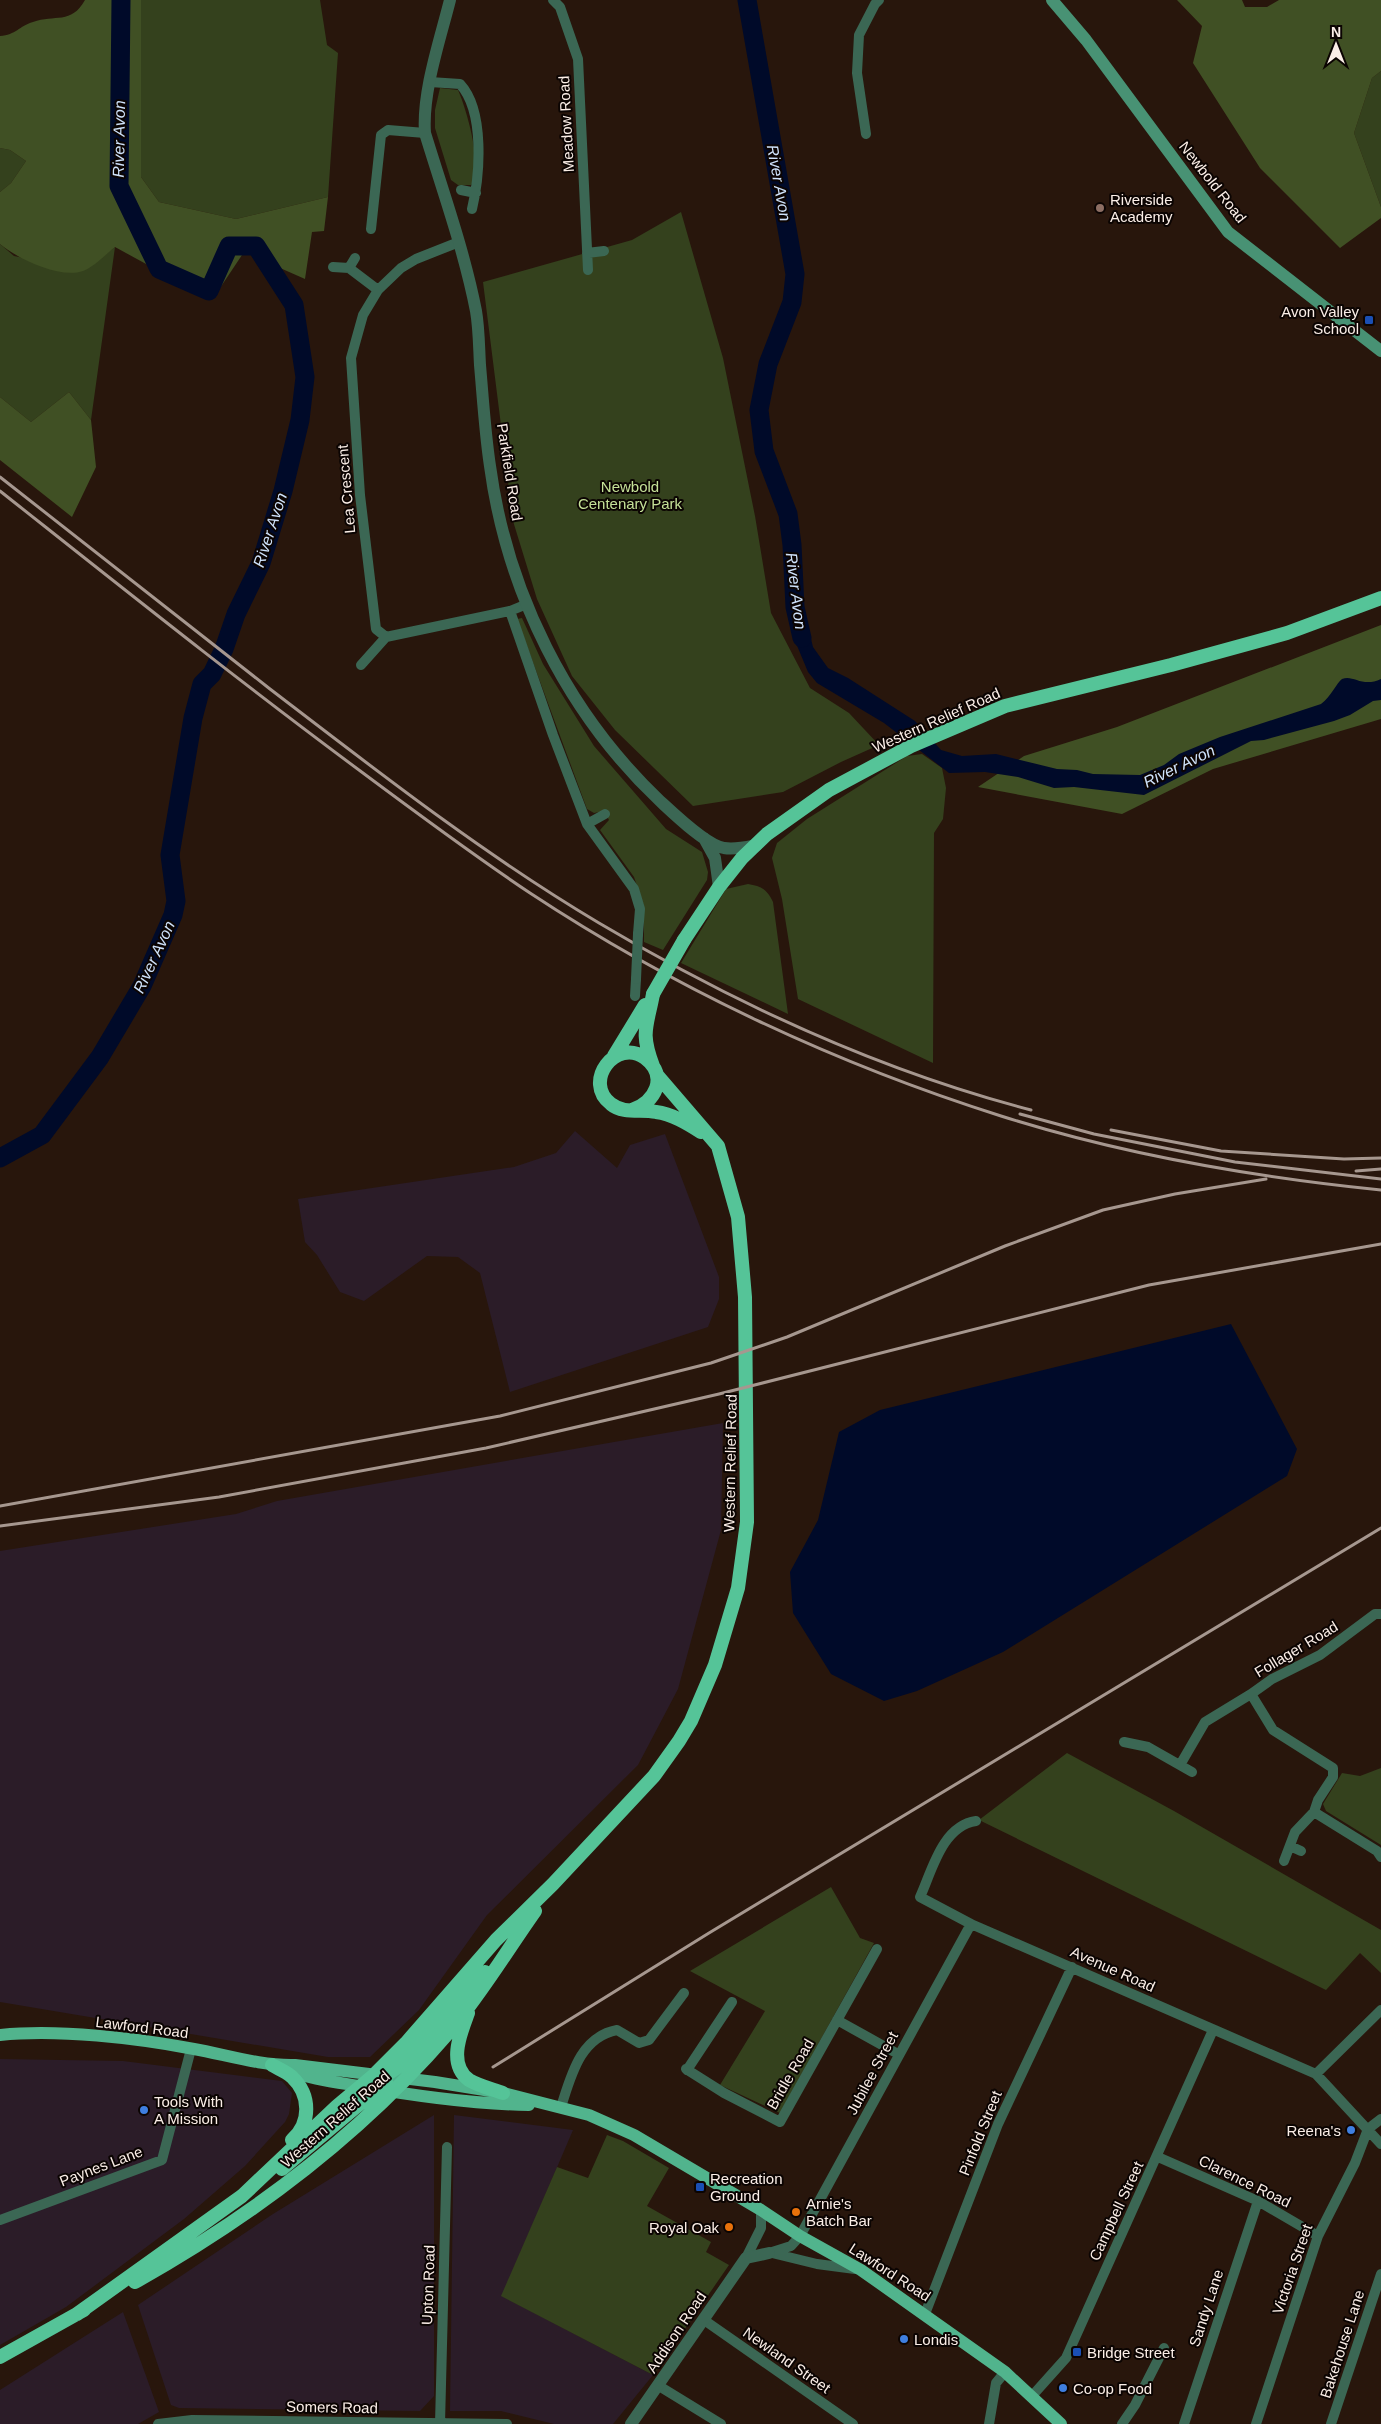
<svg xmlns="http://www.w3.org/2000/svg" width="1381" height="2424" font-family="Arial,sans-serif">
<style>
.industrial{fill:#2b1c28}
.green{fill:#34411d}
.forest{fill:#405024}
.water{fill:#000a29}
.lines{fill:none;stroke-linecap:round;stroke-linejoin:round}
.river{stroke:#000a29;stroke-width:19}
.minor{stroke:#3b6754;stroke-width:10}
.tertiary{stroke:#3b6754;stroke-width:12}
.secondary{stroke:#489274;stroke-width:12}
.primary{stroke:#51b48d;stroke-width:12}
.trunk{stroke:#55c498;stroke-width:14}
.rail{stroke:#a6978f;stroke-width:3}
.minor-bridge{stroke:#3b6754;stroke-width:10}
.trunk-bridge{stroke:#55c498;stroke-width:14}
.education-dot{fill:#8d6e63;stroke:#0b0402;stroke-width:2}
.transit-dot{fill:#1a4fb4;stroke:#0b0402;stroke-width:2}
.shop-dot{fill:#3f7fe0;stroke:#0b0402;stroke-width:2}
.food-dot{fill:#e8710a;stroke:#0b0402;stroke-width:2}
.labels{text-anchor:middle;dominant-baseline:central;stroke-width:4;stroke-linejoin:round;paint-order:stroke}
.street-label{font-size:15px;fill:#fbeee7;stroke:#0b0402}
.poi-label{font-size:15px;fill:#fbeee7;stroke:#0b0402;text-anchor:start}
.park-label{font-size:15px;fill:#c4e097;stroke:#0b0402}
.water-label{font-size:16px;font-style:italic;fill:#cfe2fb;stroke:#0b0402}
</style>
<rect width="100%" height="100%" fill="#28160c"/>
<path class="industrial" d="M575 1131 617 1168 630 1145 665 1134 719 1277V1299L708 1327 510 1392 480 1273 458 1257 427 1256 364 1301 340 1292 317 1255 305 1242 298 1199 514 1167 556 1153Z
M723 1423 721 1530 678 1689 638 1765 487 1915 419 2010 370 2057H328L0 2002V1551L236 1514 277 1501Z
M0 2059 123 2061 282 2081 292 2093 289 2114 285 2122 245 2166 184 2219 66 2307 0 2345Z
M434 2115V2396L420 2411 179 2408 171 2405 138 2305 273 2214Z
M454 2115 573 2130 502 2296 653 2375 613 2424H554L501 2411H450Z
M123 2312 159 2412 138 2424H0V2390Z"/>
<path class="green" d="M141 0H320L327 45 338 53 328 197 236 219 159 202 141 177Z
M1381 71V207L1354 133 1372 78Z
M440 88 458 90C466 107 484 169 471 185H458L451 180 435 128V110Z
M0 148 10 150 26 161 11 183 0 192Z
M681 212 723 358 755 516 771 613 810 688 849 713 879 745 841 762 783 792 693 806 615 730 572 676 537 599 513 521 483 282 632 240Z
M0 244 14 256 84 270 115 247 91 420 69 392 31 422 0 397Z
M522 618 543 664 594 746 666 829 702 852 708 872 707 880 663 950 644 942V906L634 877 600 830 609 820 604 811 594 813 587 809 517 619Z
M922 754 942 768 946 788 943 819 934 833 933 1063 798 999 782 899 772 858 777 843 807 819 907 756Z
M748 884C761 886 767 889 773 902L788 1014 681 963 726 889Z
M1067 1753 1174 1811 1381 1930V1973L1360 1953 1326 1990 979 1820Z
M1381 1768V1845L1326 1811 1323 1804 1342 1773 1360 1776Z
M831 1887 860 1938 874 1943 780 2113 720 2085 765 2011 690 1971Z
M607 2135 623 2141 669 2168 647 2206 711 2242 706 2252 729 2265 653 2375 501 2296 557 2167 588 2178Z"/>
<path class="forest" d="M85 0H141V177L159 202 236 219 328 197 324 231 312 232 305 279 244 252 220 288 179 282 115 247C106 254 94 267 83 271 60 279 18 259 0 244V192L11 183 26 161 10 150 0 148V36C16 35 19 26 33 22 55 14 71 25 85 0Z
M1177 0H1242L1245 7H1267L1279 0H1381V71L1372 78 1354 133 1381 207V218L1340 248 1260 168 1193 63 1202 26Z
M69 392 91 420 96 467 72 517 0 460V397L31 422Z
M1381 625V719L1213 769 1122 814 978 787 1024 756 1117 727Z"/>
<path class="water" d="M788 614H805L813 647 828 668 848 678 915 721 941 750 962 756 996 754 1057 769 1077 770 1093 774 1140 775 1164 765 1179 754 1220 737 1321 704C1331 697 1337 682 1342 679 1353 674 1362 688 1381 679V700L1373 701 1350 715 1334 721 1264 740 1251 741 1144 795 1074 787 1054 788 1018 777 985 772 949 773 884 723 817 683 808 672 793 636Z
M1231 1324 1297 1449 1287 1476 1003 1652 917 1691 884 1701 831 1674 793 1613 790 1572 818 1520 839 1432 880 1410Z"/>
<g class="lines">
<path class="river" d="M747 0 795 274 792 302 768 364 759 410 764 451 788 514 792 545 795 607 802 638
M0 1158 42 1135 100 1057 142 986 173 915 176 901 170 855 193 718 202 684 212 674 224 649 236 614 261 563 283 491 300 420 305 377 294 305 256 246H229L209 291 159 269 119 186 121 0"/>
<path class="minor" d="M553 0 560 7 578 59 588 270
M430 82 460 84C485 111 480 175 472 209
M866 134 857 73 859 35 875 4 879 0
M461 190 476 193
M371 229 381 135 388 130 425 133
M459 242 416 259 401 268 378 290 363 315 351 358 360 495 376 629 386 637 510 611 527 604
M587 253 604 251
M333 267 349 268 355 258
M349 268 378 290
M510 611 553 735 587 824 634 889 640 909 638 934
M361 665 386 637
M587 824 605 814
M635 996 636 979
M1251 1694 1272 1679 1320 1655 1375 1614H1381
M1124 1742 1148 1747 1192 1772
M1180 1765 1205 1722 1251 1694 1273 1730 1333 1768V1777L1318 1800 1314 1812
M976 1821C942 1826 932 1871 920 1897L971 1924 1316 2074 1381 2144
M1290 1846 1301 1851
M1284 1861 1295 1832 1314 1812 1377 1851 1381 1857
M837 2020 898 2054
M686 2069 724 2093 780 2122 877 1949
M687 2070 732 2002
M1316 2074 1381 2010
M561 2107C571 2076 580 2037 617 2030L639 2043 649 2040 684 1993
M1368 2129 1381 2119
M1158 2157 1258 2201 1318 2236
M0 2220 162 2160 191 2049
M769 2253 791 2246 800 2236 971 1924
M772 2253 817 2264 855 2269
M746 2258 761 2228V2210
M925 2314 998 2124 1072 1967
M704 2320 853 2424
M659 2386 721 2424
M1032 2396 1066 2358 1213 2030
M158 2424 192 2420 507 2424
M440 2424 447 2147
M989 2424 996 2383 1005 2372
M1122 2424 1135 2405 1164 2348
M1184 2424 1258 2201
M1256 2424 1318 2236 1355 2163 1368 2129
M1331 2424 1381 2274"/>
<path class="tertiary" d="M450 0C440 40 422 92 425 133 443 192 464 250 476 311 479 328 479 348 480 365 483 399 485 433 490 466 507 592 567 713 660 801 673 813 707 846 724 848 735 850 747 847 757 845
M704 838 715 858 719 887
M631 2424 746 2258 769 2253"/>
<path class="secondary" d="M1052 0 1086 40 1228 232 1381 351"/>
<path class="primary" d="M0 2035C59 2029 135 2038 194 2049 227 2055 261 2066 295 2065L435 2082 503 2093 589 2115 634 2135 761 2210 800 2236 861 2270 1005 2372 1061 2424
M285 2069C308 2079 334 2082 359 2086 415 2096 472 2104 529 2105"/>
<path class="trunk" d="M684 940 719 887 742 858 767 834 829 790 911 746 1005 706 1171 665 1287 633 1381 598
M653 994C647 1027 640 1032 653 1066
M614 1056 645 1005
M632 1110C655 1103 669 1076 645 1058 616 1037 582 1082 611 1104 623 1114 641 1109 656 1112 672 1114 687 1123 701 1132
M468 2013C461 2032 447 2064 469 2080 479 2086 492 2089 503 2093
M272 2065C279 2069 287 2072 292 2077 311 2095 311 2123 292 2140
M374 2083 401 2065 485 1972
M282 2169 386 2082
M135 2282C251 2217 362 2133 449 2032 481 1994 506 1952 535 1911
M77 2314 242 2196 337 2106 374 2075 406 2043 496 1940 553 1884 654 1776 679 1741 691 1721 715 1665 738 1588 747 1522 745 1297 738 1217 718 1146 657 1075
M0 2357 84 2310"/>
<path class="rail" d="M0 477C90 548 180 619 270 689 377 771 483 854 599 923 732 1002 881 1071 1031 1110
M0 491C120 586 240 682 363 773 418 814 473 855 530 893 674 988 836 1064 1001 1116 1124 1155 1253 1177 1381 1190
M1020 1114 1094 1134 1235 1162 1381 1179
M1111 1130 1221 1151 1344 1159 1381 1158
M1356 1171 1381 1169
M0 1506 500 1416 711 1363 787 1337 1005 1246 1103 1210 1175 1194 1266 1179
M0 1526 219 1497 486 1448 719 1394 1149 1285 1381 1244
M493 2067 709 1933 1381 1528"/>
<path class="minor-bridge" d="M636 979 638 934"/>
<path class="trunk-bridge" d="M653 994 684 940"/>
</g>
<circle class="education-dot" cx="1100" cy="208" r="5"/>
<g class="transit-dot">
<rect x="1364" y="315" width="10" height="10" rx="2.5"/>
<rect x="695" y="2182" width="10" height="10" rx="2.5"/>
<rect x="1072" y="2347" width="10" height="10" rx="2.5"/>
</g>
<g class="shop-dot">
<circle cx="144" cy="2110" r="5"/>
<circle cx="1351" cy="2130" r="5"/>
<circle cx="904" cy="2339" r="5"/>
<circle cx="1063" cy="2388" r="5"/>
</g>
<g class="food-dot">
<circle cx="796" cy="2212" r="5"/>
<circle cx="729" cy="2227" r="5"/>
</g>
<g class="labels">
<g class="street-label">
<text transform="translate(566 124) rotate(-93)">Meadow Road</text>
<text transform="translate(1213 182) rotate(52)">Newbold Road</text>
<text transform="translate(510 472) rotate(81)">Parkfield Road</text>
<text transform="translate(346 489) rotate(-95)">Lea Crescent</text>
<text transform="translate(936 720) rotate(-24)">Western Relief Road</text>
<text transform="translate(730 1463) rotate(-89)">Western Relief Road</text>
<text transform="translate(1296 1649) rotate(-31)">Follager Road</text>
<text transform="translate(1113 1969) rotate(24)">Avenue Road</text>
<text transform="translate(142 2027) rotate(7)">Lawford Road</text>
<text transform="translate(872 2073) rotate(-62)">Jubilee Street</text>
<text transform="translate(790 2074) rotate(-60)">Bridle Road</text>
<text transform="translate(335 2119) rotate(-41)">Western Relief Road</text>
<text transform="translate(980 2133) rotate(-68)">Pinfold Street</text>
<text transform="translate(101 2166) rotate(-21)">Paynes Lane</text>
<text transform="translate(1245 2181) rotate(26)">Clarence Road</text>
<text transform="translate(1116 2211) rotate(-65)">Campbell Street</text>
<text transform="translate(1292 2269) rotate(-71)">Victoria Street</text>
<text transform="translate(890 2272) rotate(33)">Lawford Road</text>
<text transform="translate(428 2285) rotate(-88)">Upton Road</text>
<text transform="translate(1206 2308) rotate(-72)">Sandy Lane</text>
<text transform="translate(676 2332) rotate(-56)">Addison Road</text>
<text transform="translate(1342 2344) rotate(-72)">Bakehouse Lane</text>
<text transform="translate(787 2360) rotate(35)">Newland Street</text>
<text transform="translate(332 2407) rotate(1)">Somers Road</text>
</g>
<g class="poi-label">
<text x="1110" y="199">Riverside<tspan x="1110" dy="17">Academy</tspan></text>
<text x="1359" y="311" text-anchor="end">Avon Valley<tspan x="1359" dy="17">School</tspan></text>
<text x="154" y="2101">Tools With<tspan x="154" dy="17">A Mission</tspan></text>
<text x="1341" y="2130" text-anchor="end">Reena's</text>
<text x="710" y="2178">Recreation<tspan x="710" dy="17">Ground</tspan></text>
<text x="806" y="2203">Arnie's<tspan x="806" dy="17">Batch Bar</tspan></text>
<text x="719" y="2227" text-anchor="end">Royal Oak</text>
<text x="914" y="2339">Londis</text>
<text x="1087" y="2352">Bridge Street</text>
<text x="1073" y="2388">Co-op Food</text>
</g>
<g class="park-label">
<text x="630" y="486">Newbold<tspan x="630" dy="17">Centenary Park</tspan></text>
</g>
<g class="water-label">
<text transform="translate(119 139) rotate(-89)">River Avon</text>
<text transform="translate(779 183) rotate(80)">River Avon</text>
<text transform="translate(270 530) rotate(-72)">River Avon</text>
<text transform="translate(796 591) rotate(83)">River Avon</text>
<text transform="translate(1179 766) rotate(-26)">River Avon</text>
<text transform="translate(154 957) rotate(-65)">River Avon</text>
</g>
</g>
<g transform="translate(1336 45)" stroke="#0b0402" stroke-width="4" paint-order="stroke">
<path d="M0-4L9 19L0 12L-9 19Z" fill="#fbeee7"/>
<text y="-8" font-size="14" font-weight="bold" text-anchor="middle" fill="#fbeee7">N</text>
</g>
</svg>
